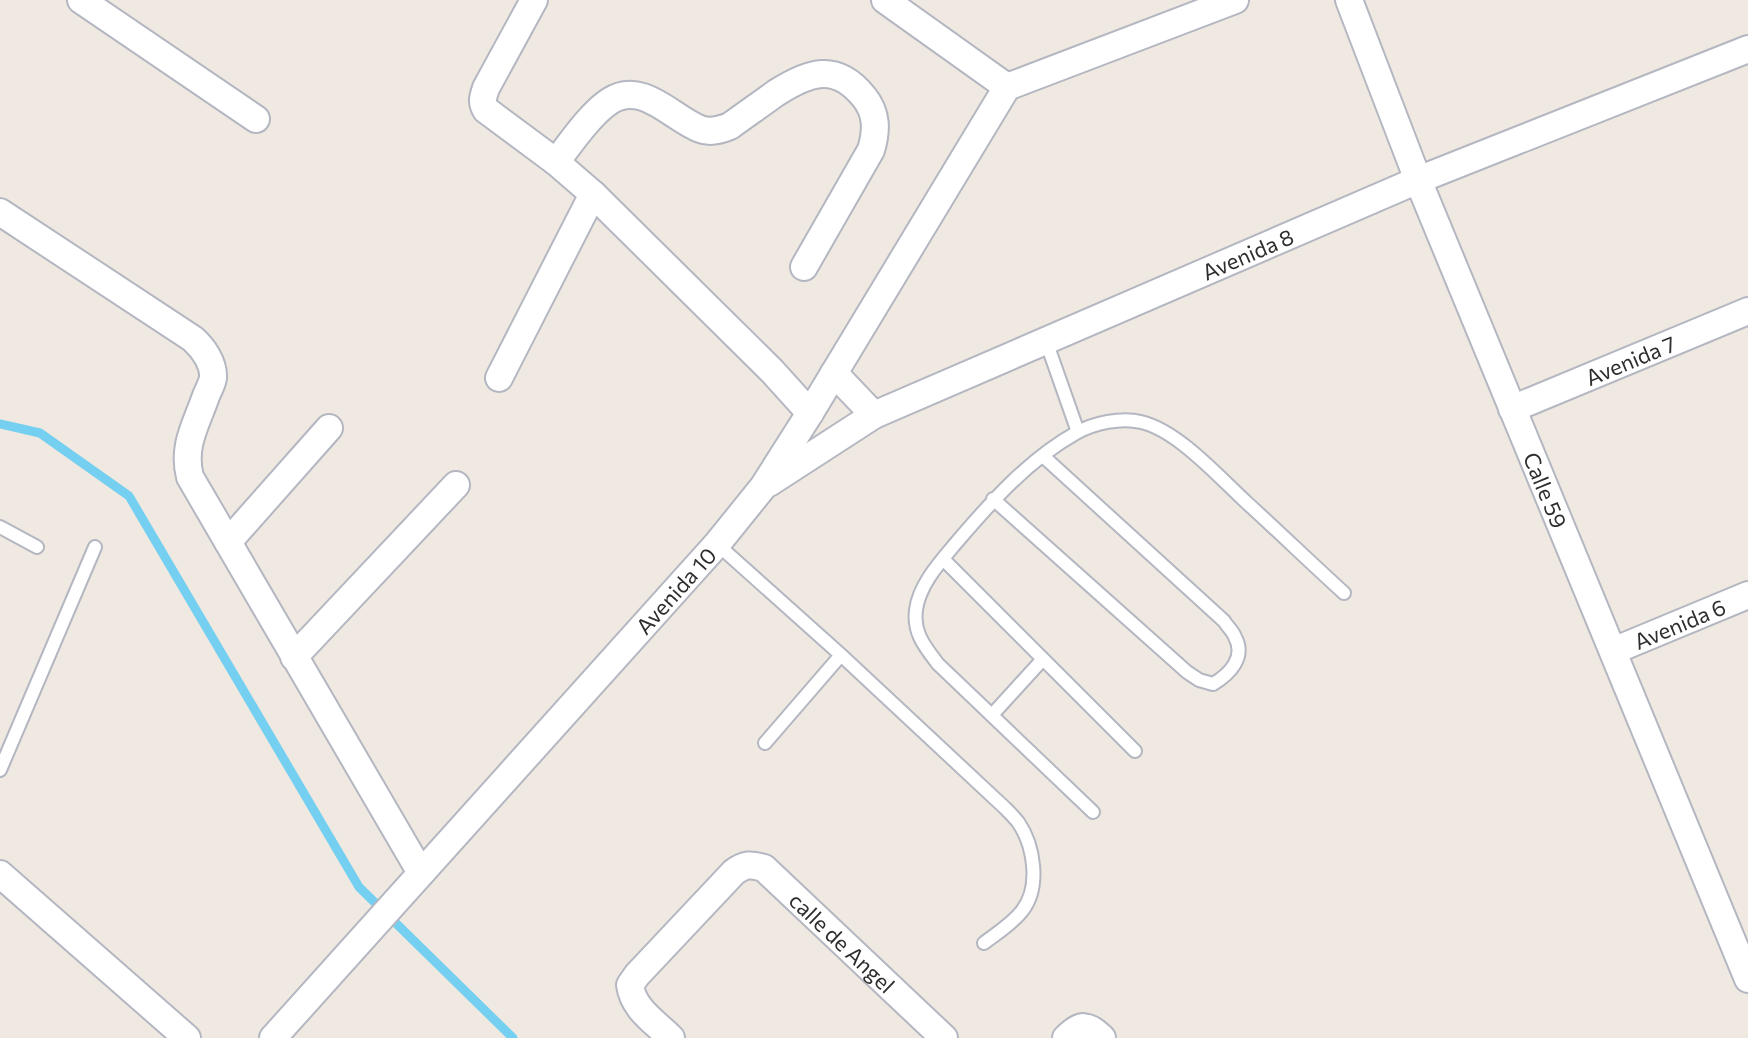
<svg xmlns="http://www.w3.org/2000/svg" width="1748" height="1038" font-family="Commissioner,sans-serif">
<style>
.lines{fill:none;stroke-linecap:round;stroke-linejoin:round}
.stream{stroke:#75cff0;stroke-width:9}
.service-casing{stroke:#b4b7c1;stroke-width:16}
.minor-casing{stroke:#b4b7c1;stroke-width:30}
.service{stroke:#fff;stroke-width:12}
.minor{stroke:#fff;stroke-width:26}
.labels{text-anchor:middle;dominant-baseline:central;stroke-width:6;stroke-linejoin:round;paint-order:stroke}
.street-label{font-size:22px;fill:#2e2e2e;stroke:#fff}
</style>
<rect width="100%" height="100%" fill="#efe9e1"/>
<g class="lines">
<path class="stream" d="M0 424 40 433 129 496 359 887 513 1038"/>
<defs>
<path id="service" d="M1046 341 1078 432
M993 499 1187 672 1199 680 1213 684C1230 674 1246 657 1235 637 1233 631 1227 626 1224 621L1043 456
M0 527 37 547
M717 544 841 655 1005 808C1009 812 1014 817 1018 822 1034 845 1041 887 1022 911 1012 924 997 933 984 943
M943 559 1135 751
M992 715 1043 659
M765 743 841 655
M0 770 95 547
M1093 812 938 664C925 647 913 633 916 610 919 585 940 562 956 543 991 502 1028 460 1076 433 1094 423 1121 417 1141 422 1177 430 1219 477 1246 502 1279 532 1311 563 1344 593"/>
<g id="minor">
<path d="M81 0 256 119"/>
<path d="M534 0 486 88C483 97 481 102 486 110L556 162 593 194 772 371 810 413"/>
<path d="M885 0 1007 87"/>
<path id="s1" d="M1349 0 1418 180 1748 979"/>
<path d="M1007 87 1235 0"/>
<path d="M556 162C570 144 591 113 610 101 642 80 672 118 700 129 710 133 720 130 730 126 745 115 761 104 776 93 809 72 836 62 864 97 877 113 877 130 871 150L804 267"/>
<path d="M0 212 193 339C203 348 214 363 213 378 212 384 208 391 206 396 196 425 182 446 190 477L421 873"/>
<path d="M834 373 874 415"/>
<path d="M499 378 593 194"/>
<path id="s2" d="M1512 409 1748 311"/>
<path id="s3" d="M769 483 874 415 1418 180 1748 49"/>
<path d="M228 542 329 428"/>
<path id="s4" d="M1613 651 1748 595"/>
<path d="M294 657 456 485"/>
<path d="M0 874 187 1038"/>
<path id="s5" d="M273 1038 717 544 763 487 810 413 1007 87"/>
<path id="s6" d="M671 1038C655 1022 633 1009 630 985L637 975 734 872C745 864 751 864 764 868L944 1038"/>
<path d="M1066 1038C1081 1023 1087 1024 1102 1038"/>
</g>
</defs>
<use href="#service" class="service-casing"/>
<use href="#minor" class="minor-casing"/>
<use href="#service" class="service"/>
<use href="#minor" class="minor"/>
</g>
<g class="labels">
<g class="street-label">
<text stroke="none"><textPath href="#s3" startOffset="532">Avenida 8</textPath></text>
<text stroke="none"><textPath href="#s2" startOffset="128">Avenida 7</textPath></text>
<text stroke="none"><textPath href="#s1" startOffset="528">Calle 59</textPath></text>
<text stroke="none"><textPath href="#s5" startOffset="602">Avenida 10</textPath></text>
<text stroke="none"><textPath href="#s4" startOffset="72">Avenida 6</textPath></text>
<text stroke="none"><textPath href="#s6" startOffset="362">calle de Angel</textPath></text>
</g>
</g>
</svg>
